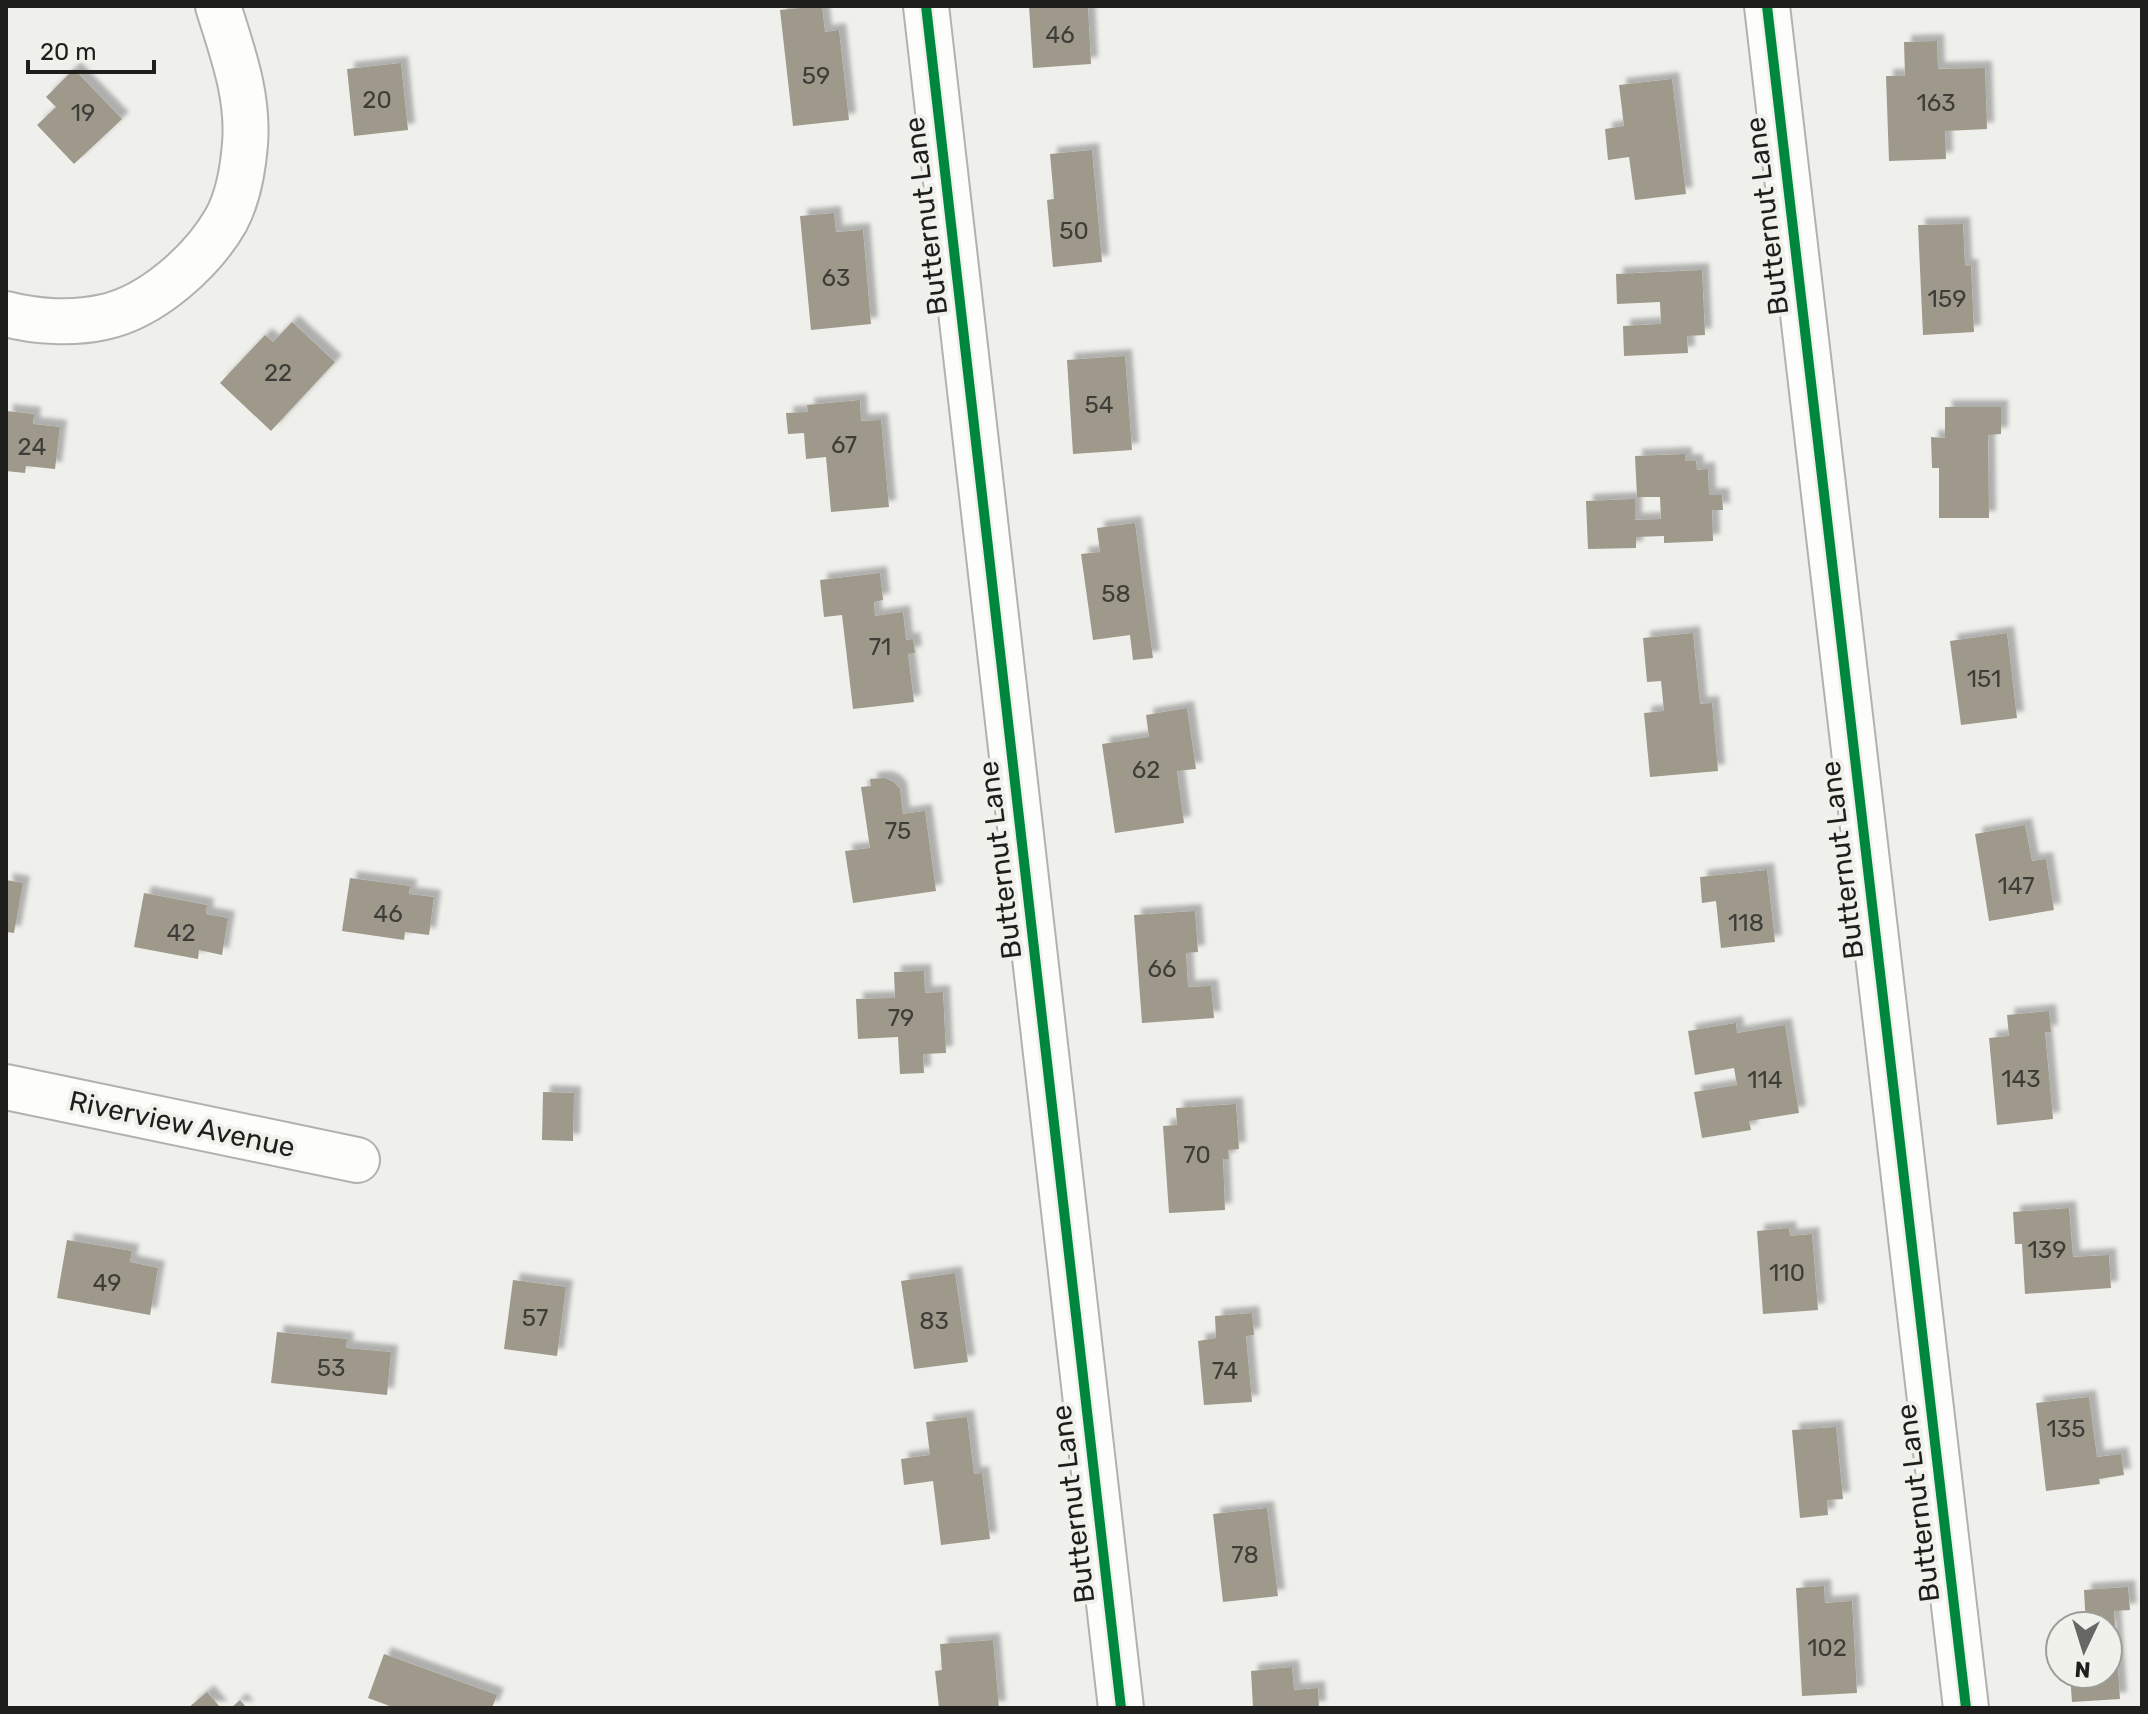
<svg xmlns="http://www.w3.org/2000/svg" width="2148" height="1714" font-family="Rubik,sans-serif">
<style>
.building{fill:#9e998a;filter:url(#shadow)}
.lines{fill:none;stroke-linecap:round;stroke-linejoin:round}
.minor-casing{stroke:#b1b2b0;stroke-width:48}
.minor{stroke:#fdfdfc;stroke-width:44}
.cycleway-casing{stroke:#f0f1eb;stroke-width:15}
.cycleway{stroke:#00873e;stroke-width:10}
.labels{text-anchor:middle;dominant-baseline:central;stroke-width:8;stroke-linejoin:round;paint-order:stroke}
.number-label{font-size:24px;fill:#3e3e38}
.street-label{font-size:28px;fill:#1e1f1d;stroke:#f0f1eb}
</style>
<defs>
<filter id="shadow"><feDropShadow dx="7" dy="-7" stdDeviation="2" flood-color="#0004"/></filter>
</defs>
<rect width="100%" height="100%" fill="#eff0ec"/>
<path class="building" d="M822 6 825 32 839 30 849 120 793 126 780 10Z
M1029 6H1088L1091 64 1033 68Z
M1937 41 1938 69 1985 68 1987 129 1945 131 1946 159 1889 161 1886 76H1905L1904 42Z
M401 63 408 130 354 136 347 69Z
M74 69 122 119 74 164 37 125 56 107 46 97Z
M1672 79 1686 194 1635 200 1629 157 1608 160 1605 129 1624 126 1619 85Z
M1092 150 1102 262 1053 267 1047 200 1054 199 1050 154Z
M834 213 836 232 863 230 871 324 811 330 800 216Z
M1963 224 1965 266H1971L1974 332 1923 335 1918 225Z
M1702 270 1705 335 1687 336 1688 353 1624 356 1623 326 1661 324 1660 302 1617 304 1616 274Z
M292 322 335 362 271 431 220 383 265 335 273 342Z
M1125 356 1132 450 1073 454 1067 360Z
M860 400 861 421 881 420 889 507 831 512 826 457 806 459 804 433 788 434 786 413 808 412 807 405Z
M1945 407H2001V434L1988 435 1989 518H1939V468H1932L1931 437 1945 438Z
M6 411 34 414 33 424 60 427 55 469 26 466 25 473 6 471Z
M1685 454V461H1696L1697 470 1708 469 1709 495H1722L1723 510H1712L1713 541 1664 543V536L1636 537V548L1588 549 1586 501 1635 499V520L1661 519 1660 497H1637L1635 456Z
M1135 523 1153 658 1133 660 1130 635 1093 640 1081 554 1100 552 1097 528Z
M880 573 883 600 874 602 875 616 903 612 906 640 913 639 915 653 908 654 914 702 853 709 842 615 824 617 820 580Z
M1693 633 1700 704 1712 703 1718 771 1650 777 1644 713 1664 711 1661 681 1647 682 1643 638Z
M2007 633 2017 718 1961 725 1950 641Z
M1187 708 1196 769 1177 771 1184 823 1115 833 1102 744 1149 737 1146 715Z
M885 778 894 782 900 789 903 814 925 811 936 891 853 903 845 851 870 848 861 787 871 786 870 779Z
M2025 825 2032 861 2046 859 2054 910 1989 921 1975 834Z
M1767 870 1775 942 1721 948 1716 901 1702 903 1700 877Z
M350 878 410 886 409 894 434 897 429 935 405 932 404 940 342 931Z
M6 880 23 883 14 933 6 932Z
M144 893 207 905 206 914 228 918 222 955 199 950 198 959 134 947Z
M1195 911 1198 952 1186 953 1188 987 1211 986 1214 1018 1142 1023 1134 915Z
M924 971 925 993 943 992 946 1053 923 1054 924 1073 900 1074 898 1037 858 1039 856 999 895 998 894 972Z
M2049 1011 2051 1032H2045L2053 1119 1997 1125 1989 1038 2009 1036 2007 1015Z
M1736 1023 1737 1033 1785 1025 1799 1113 1749 1121 1751 1130 1702 1138 1694 1092 1737 1085 1734 1068 1695 1075 1688 1031Z
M543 1092 574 1093 573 1141 542 1140Z
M1236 1104 1239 1149 1228 1150 1229 1159H1223L1225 1210 1169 1213 1163 1126 1177 1125 1176 1108Z
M2069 1208 2073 1257 2109 1255 2111 1288 2025 1294 2022 1244H2015L2013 1212Z
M1789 1228 1790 1236 1812 1234 1818 1310 1763 1314 1757 1231Z
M67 1240 132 1251 130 1262 158 1268 150 1315 57 1298Z
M955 1273 968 1362 914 1369 901 1281Z
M513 1280 566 1287 557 1356 504 1349Z
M1252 1313 1254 1335 1246 1336 1252 1402 1204 1405 1198 1341 1216 1338 1215 1316Z
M277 1332 347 1339 346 1348 391 1352 387 1395 271 1383Z
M2089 1397 2097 1457 2121 1454 2124 1475 2099 1479 2100 1484 2046 1491 2036 1403Z
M967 1417 974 1474 982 1473 990 1539 941 1545 933 1481 904 1485 901 1459 930 1455 926 1422Z
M1836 1427 1843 1499 1827 1500 1828 1515 1800 1518 1792 1430Z
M1267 1508 1278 1596 1223 1602 1213 1514Z
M1824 1586 1825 1603 1852 1601 1857 1693 1802 1696 1796 1588Z
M2128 1587 2130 1610 2114 1611 2120 1699 2072 1702 2070 1674H2108V1626H2086L2084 1590Z
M993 1640 999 1708H939L935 1671 942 1670 940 1644Z
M384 1654 497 1695 492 1708H395L368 1698Z
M1292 1667 1294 1690 1318 1688 1319 1708H1253L1251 1671Z
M207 1692 221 1708H188Z
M240 1700 247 1708H231Z"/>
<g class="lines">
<defs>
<path id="minor" d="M926 6 1121 1708
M1767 6 1966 1708
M6 314C36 322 73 324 104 317 151 307 202 262 226 220 238 198 243 169 245 144 249 96 232 51 218 6
M6 1087 357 1160"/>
</defs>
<use href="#minor" class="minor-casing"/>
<use href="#minor" class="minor"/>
<defs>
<path id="cycleway" d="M926 6 1121 1708
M1767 6 1966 1708"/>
</defs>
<use href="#cycleway" class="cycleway-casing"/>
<use href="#cycleway" class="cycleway"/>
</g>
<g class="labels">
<g class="number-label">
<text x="1060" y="35">46</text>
<text x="816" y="76">59</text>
<text x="377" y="100">20</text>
<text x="1936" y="103">163</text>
<text x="83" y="113">19</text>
<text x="1074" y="231">50</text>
<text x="836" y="278">63</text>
<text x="1947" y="299">159</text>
<text x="278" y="373">22</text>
<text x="1099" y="405">54</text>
<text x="844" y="445">67</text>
<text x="32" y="447">24</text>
<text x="1116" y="594">58</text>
<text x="880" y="647">71</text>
<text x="1984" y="679">151</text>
<text x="1146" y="770">62</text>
<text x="898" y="831">75</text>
<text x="2016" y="886">147</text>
<text x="388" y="914">46</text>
<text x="1746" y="923">118</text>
<text x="181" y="933">42</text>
<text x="1162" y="969">66</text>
<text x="901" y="1018">79</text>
<text x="2021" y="1079">143</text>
<text x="1765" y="1080">114</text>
<text x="1197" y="1155">70</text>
<text x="2047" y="1250">139</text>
<text x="1787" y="1273">110</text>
<text x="107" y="1283">49</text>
<text x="535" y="1318">57</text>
<text x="934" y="1321">83</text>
<text x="331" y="1368">53</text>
<text x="1225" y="1371">74</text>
<text x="2066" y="1429">135</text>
<text x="1245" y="1555">78</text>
<text x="1827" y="1648">102</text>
</g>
<g class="street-label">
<text transform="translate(926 216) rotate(-97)">Butternut Lane</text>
<text transform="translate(1767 216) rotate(-97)">Butternut Lane</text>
<text transform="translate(1000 860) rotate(-97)">Butternut Lane</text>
<text transform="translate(1842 860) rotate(-97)">Butternut Lane</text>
<text transform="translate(182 1124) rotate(12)">Riverview Avenue</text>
<text transform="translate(1918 1503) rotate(-97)">Butternut Lane</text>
<text transform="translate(1073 1504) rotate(-97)">Butternut Lane</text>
</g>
</g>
<rect width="2148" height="1714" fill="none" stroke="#1e1f1d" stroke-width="16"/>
<g transform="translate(2084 1650) rotate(184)"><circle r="38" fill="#f0f1eb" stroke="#9c9d99" stroke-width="2"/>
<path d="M0-6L14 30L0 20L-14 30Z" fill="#676865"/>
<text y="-12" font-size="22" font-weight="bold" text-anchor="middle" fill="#1e1f1d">N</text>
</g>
<path d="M28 60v12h126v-12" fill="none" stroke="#1e1f1d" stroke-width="4"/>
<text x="40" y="60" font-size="24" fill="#1e1f1d" stroke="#f0f1eb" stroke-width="6" paint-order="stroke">20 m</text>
</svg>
